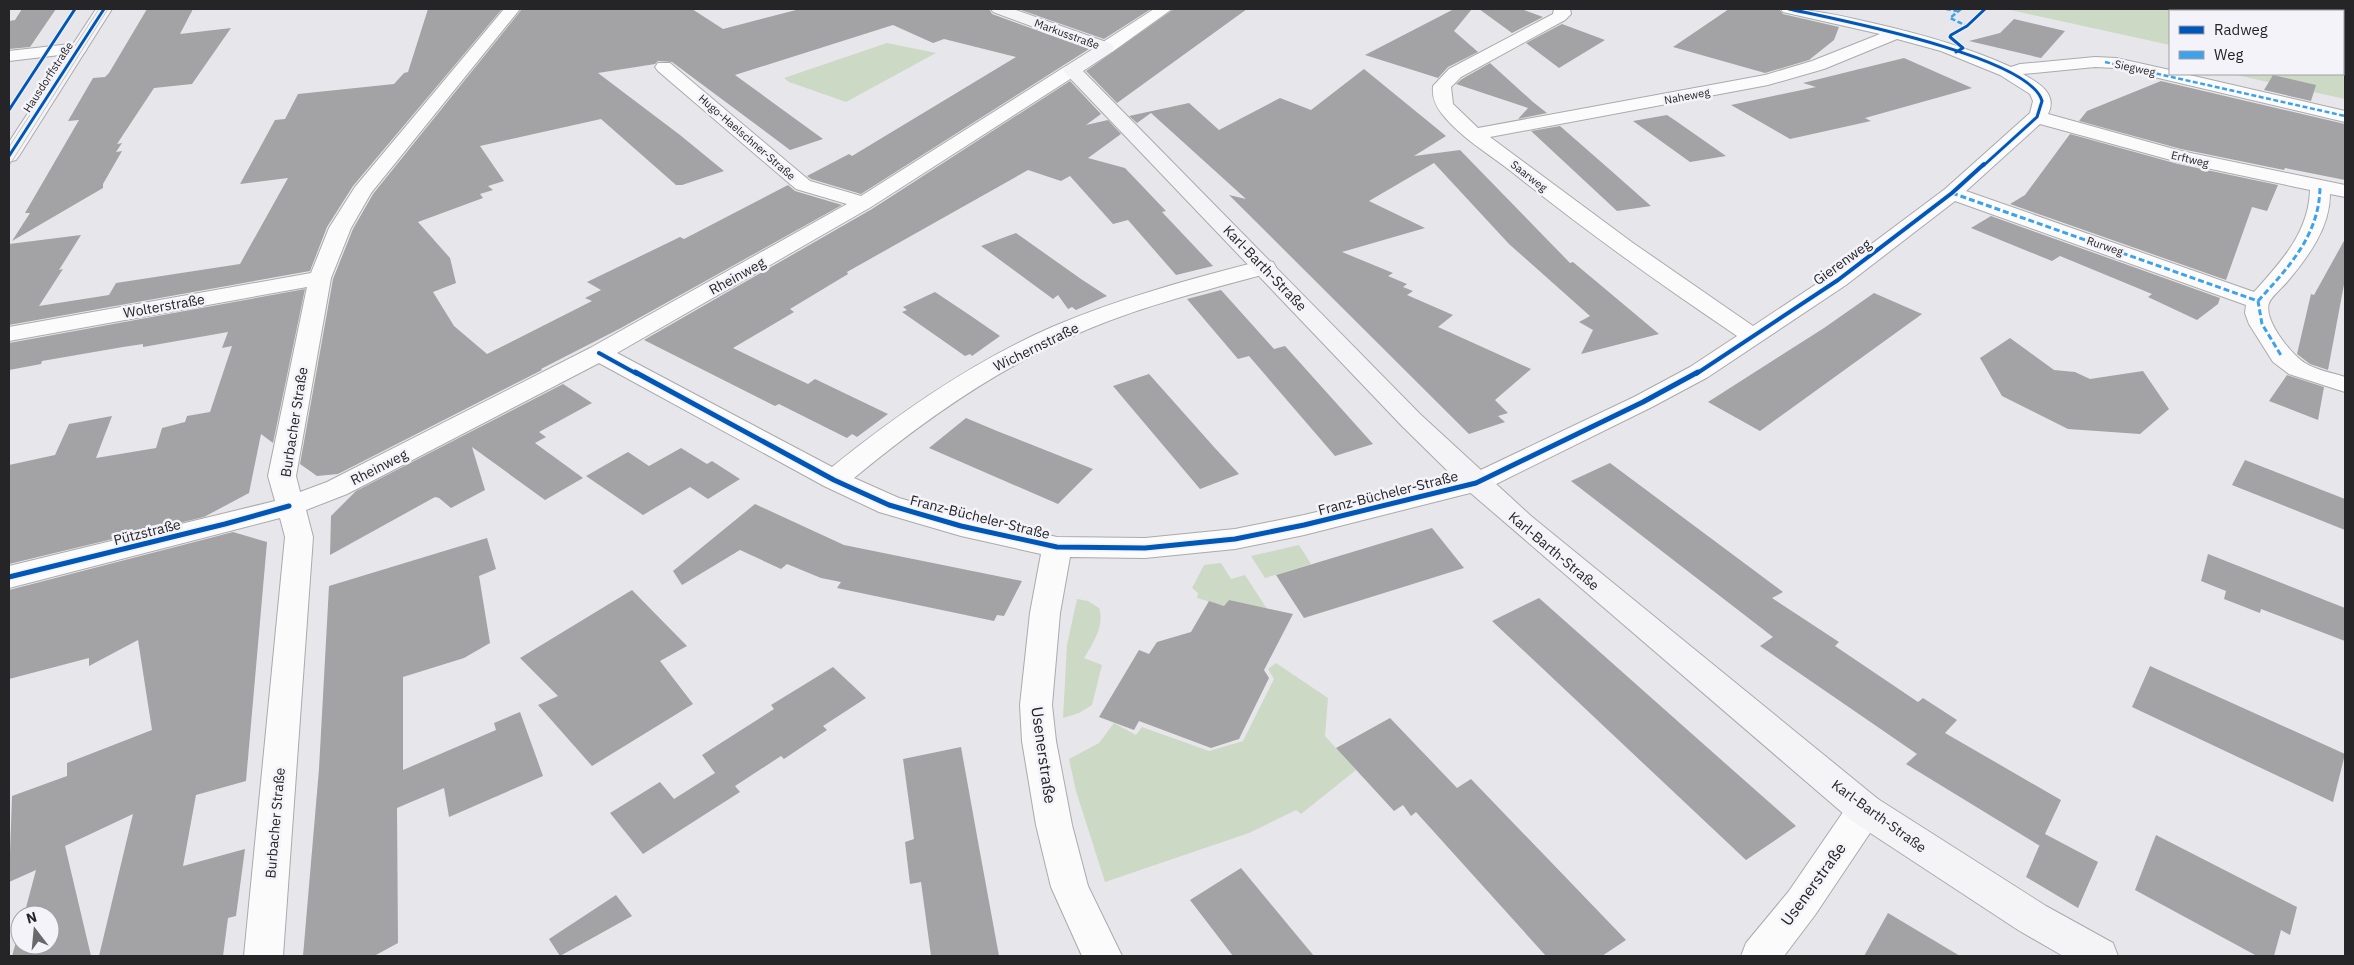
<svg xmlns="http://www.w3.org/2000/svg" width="2354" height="965" font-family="'IBM Plex Sans',sans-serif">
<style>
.green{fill:#ccd9c4}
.building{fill:#a3a3a5}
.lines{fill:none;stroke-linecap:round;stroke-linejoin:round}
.street-casing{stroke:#aaaaac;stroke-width:2}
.secondary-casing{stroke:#aaaaac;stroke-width:2}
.street{fill:#fbfbfc;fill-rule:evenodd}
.secondary{fill:#f4f4f6;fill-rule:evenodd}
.tram{stroke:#c6c6c7;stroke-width:1}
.quiet-far1{stroke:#3ea2eb;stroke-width:2.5;stroke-dasharray:5 2.5;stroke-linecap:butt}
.quiet{stroke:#3ea2eb;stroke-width:3;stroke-dasharray:6 3;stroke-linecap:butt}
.cycleway-far2-casing{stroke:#f3f3f9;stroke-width:5}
.cycleway-far1-casing{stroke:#f3f3f9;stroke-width:6}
.cycleway-casing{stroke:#f3f3f9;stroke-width:8}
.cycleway-far2{stroke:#0057b8;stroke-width:3}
.cycleway-far1{stroke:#0057b8;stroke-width:4}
.cycleway{stroke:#0057b8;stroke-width:5}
.labels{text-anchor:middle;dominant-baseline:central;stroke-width:5;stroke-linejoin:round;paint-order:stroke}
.far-street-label{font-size:11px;fill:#252527;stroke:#f3f3f9}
.street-label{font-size:14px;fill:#252527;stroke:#f3f3f9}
.near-street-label{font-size:16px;fill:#252527;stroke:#f3f3f9}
</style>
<rect width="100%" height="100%" fill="#e7e7eb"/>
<path class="green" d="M2006 9H2291L2303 11H2170V45Z
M2343 19 2345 20V99L2232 74H2343Z
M887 43 936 53 846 102 789 82 784 78Z
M1299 545 1311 564 1265 578 1251 556Z
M1221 563 1231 579 1245 575 1269 612 1229 600 1224 606 1197 598 1198 593 1192 588 1204 565Z
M1077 599 1088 601 1099 608C1105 626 1093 643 1084 658L1102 665 1092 705 1079 713 1063 718 1067 645Z
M1276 663 1328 698 1325 736 1356 770 1301 814 1296 810 1249 833 1105 882 1076 791 1069 759 1099 743 1114 723 1136 735 1142 727 1209 751 1243 741 1274 679 1268 669Z"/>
<path class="building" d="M22 9H56L30 47 9 49V21L15 20Z
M147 9H193L180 34 231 28 192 84 154 88 117 144 122 143 116 152 122 151 103 184V188L12 241 30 213H25L79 120 68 121 93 78 105 77 109 73Z
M428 9H502L353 186 327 227 310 271 9 325V244L81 235 59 270 63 269 39 306 109 295 116 283 240 264 288 178 240 184 275 120 285 119 298 94 394 84 404 73 408 72Z
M522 9H692L723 29 800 9H989L992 14 1089 49 861 194 811 179 807 176 849 154 852 156 1016 57 944 39 933 43 893 25 735 75 823 139 790 150 672 62 658 61 655 64 598 73 680 135 724 171 682 185H676L601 119 480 146 504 181 488 186 493 190 480 194 483 198 418 222 450 258 456 283 433 292 454 326 487 354 592 301 585 298 601 290 587 282 680 237 684 239 788 185 795 191 842 205 621 328 541 369 542 370 338 474 317 476 300 464 333 279 353 229 373 194Z
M1018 9H1151L1104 39Z
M1174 9H1247L1117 103 1086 71Z
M1454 9H1472L1454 31 1478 52 1448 67 1438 78 1365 55Z
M1479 9H1521L1543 17 1512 33Z
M1729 9H1779L1783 14 1839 27 1834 40 1809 60 1765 73 1673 47Z
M2014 19 2065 31 2041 58 1969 41 2000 33Z
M1562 24 1605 40 1559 68 1526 43Z
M1904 58 1972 88 1865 118 1871 121 1790 139 1731 105 1816 87 1803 83Z
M1490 63 1533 102 1547 113 1518 119 1528 108 1456 84 1462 79Z
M1364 69 1446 136 1414 156 1460 150 1570 263 1573 262 1659 334 1581 354 1593 330 1579 322 1590 316 1509 244 1434 163 1369 201 1425 228 1342 252 1393 273 1388 276 1407 284 1403 287 1413 291 1407 295 1453 315 1438 327 1531 369 1495 400 1508 413 1498 416 1505 422 1469 434 1229 195 1246 199 1151 113 1137 123 1129 116 1189 103 1219 130 1280 98 1311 110Z
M2273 75 2316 85 2311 101 2264 90Z
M1070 81 1101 114 1086 125 1108 120 1121 134 1088 158 1125 168 1166 211 1162 212 1213 266 1176 275 1128 220 1113 224 1070 176 1061 181 1028 170 847 272 848 274 790 309 794 312 733 348 808 384 815 379 888 414 857 437 852 434 847 438 779 404 775 406 644 340 872 209Z
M2161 81 2345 124V180L2285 168 2284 170 2181 149 2079 121 2087 111Z
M1667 115 1676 121 1726 156 1690 162 1633 121Z
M1560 126 1608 168 1651 206 1617 211 1531 131Z
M2070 134 2178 164 2278 185 2267 211 2252 207 2226 280 2010 204 2025 195Z
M1991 216 2220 298 2218 304 2197 320 2148 297 2152 294 2060 256 2052 261 1971 228Z
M1016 233 1081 279 1107 296 1076 310 1072 307 1068 309 1058 295 1053 299 981 246Z
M2345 239V279L2328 370 2310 364 2297 354 2311 294 2314 295Z
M305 289 273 443 261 434 249 493 204 517 9 564V465L55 455 69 424 112 416 96 458 156 448 162 428 185 422 187 416 210 412 232 346 222 348 228 332 143 347V344L123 347 42 361 41 364 9 370V343Z
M1221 290 1274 349 1285 346 1373 444 1335 456 1249 356 1238 359 1187 299Z
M935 292 971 316 1000 336 972 356 970 354 965 356 902 312 907 310 903 307Z
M1874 293 1922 314 1760 431 1708 402 1824 328Z
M2010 338 2054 370 2075 372 2090 379 2143 371 2169 409 2140 434 2068 429 2002 396 1980 358Z
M1149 374 1214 447 1239 474 1200 489 1113 386Z
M2287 375 2324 387 2318 420 2269 401Z
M563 384 592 403 539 432 546 437 535 443 583 478 545 500 472 447 485 490 451 508 439 498 435 497 330 555 331 516 356 491Z
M966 418 997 431 1093 469 1058 504 929 448Z
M681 448 707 464 712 461 740 479 708 499 690 487 643 515 586 476 628 452 649 466Z
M2245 460 2345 499V530L2232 485Z
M1610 463 1783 592 1772 598 1839 642 1835 646 1918 702 1923 698 1957 720 1945 733 2061 800 2045 834 2098 862 2078 908 2026 877 2040 844V846L1906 764 1917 754 1760 646 1773 637 1571 481Z
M755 504 844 545 1022 581 1004 616 997 615 994 621 837 588 841 582 821 578 787 564 781 569 740 550 682 585 673 571Z
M1432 528 1464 568 1304 618 1276 575Z
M233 532 267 542 246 781 196 795 183 866 245 849 236 916 228 918 223 956H99L133 814 65 846 91 956H12L20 928V945H50V915H24L36 870 9 882 12 796 67 776V763L152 730 138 640 89 666V658L9 679V590Z
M487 538 496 569 479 576 490 643 464 658 403 677V770L496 730 494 723 520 712 543 776 449 817 444 788 397 808 398 943 374 956H303L319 769 329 586Z
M2208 554 2345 608V641L2261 609 2260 613 2224 599 2226 591 2201 581Z
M632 590 687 646 660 661 693 704 592 766 538 705 558 696 520 658Z
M1539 598 1700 741 1796 826 1746 860 1492 621Z
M1229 600 1293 614 1264 670 1269 678 1239 739 1211 748 1139 721 1134 730 1099 717 1139 650 1149 654 1157 642 1191 632 1209 601 1224 606Z
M2150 666 2345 754 2333 802 2132 707Z
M833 667 866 698 823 726 827 730 784 759 781 756 735 786 740 792 643 854 610 813 660 782 674 799 715 773 702 755 774 709 771 705Z
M1390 718 1457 788 1471 779 1626 940 1602 956H1546L1416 812 1411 816 1403 805 1394 811 1336 748Z
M961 747 979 847 999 956H931L921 882 910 884 905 842 914 839 903 759Z
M2156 835 2297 907 2290 935 2281 930 2274 956H2257L2135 890Z
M1241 868 1289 926 1314 956H1233L1190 900Z
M616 895 632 916 560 956 549 939Z
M1888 913 1960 956H1864Z"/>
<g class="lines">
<defs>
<path id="street" d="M504 9H520L371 193 351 228 331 278 296 476 300 492 327 482 590 348 847 204 796 189 658 71 655 67 658 63H670L810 181 861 196 1066 66H1078L1081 70 1078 74 871 207 617 353 832 467C899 413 972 362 1052 327 1120 298 1193 278 1265 260L1273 262 1276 267 1273 272C1203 291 1132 308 1066 339 989 374 919 424 854 478L899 498 962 516 1057 537 1145 538 1235 529 1304 515 1468 476 1634 397 1690 367 1737 336C1660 284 1584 230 1512 172 1489 154 1460 137 1442 114 1435 105 1432 97 1433 86L1449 69 1553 14 1554 9H1570L1571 14 1565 20 1461 77 1451 87 1453 104 1478 128 1765 75 1812 61 1880 34 1783 12 1781 9C1812 9 1838 15 1868 22 1917 33 1965 46 2011 67L2020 64 2095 57 2116 58 2170 70V74H2185L2345 111V122L2116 68 2095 67 2023 74C2039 83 2058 94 2048 114L2181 151 2345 185V197L2330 194C2330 228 2308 257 2287 282 2282 288 2272 296 2269 303 2263 320 2291 354 2305 363 2316 370 2333 373 2345 377V392L2289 374 2273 362 2249 324 2245 313 2246 305 1955 201 1846 285 1708 377 1652 407 1486 489 1304 535 1235 549 1145 558 1070 557 1060 613 1052 705 1056 741 1072 825 1088 886 1122 956H1082L1051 887 1036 825 1022 741 1020 705 1030 613 1041 554 961 536 879 512 824 486 599 363 347 494 306 510 313 537 283 956H244L285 537 280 518 9 588V566L275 501 268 476 307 287 9 341V327L311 273 329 228 355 187ZM1897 39 1941 51 2000 75 2030 94 2033 101 2030 113 1945 189 1830 275 1753 326 1633 243 1490 137 1768 85 1824 69ZM2040 124 2178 162 2310 190C2309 232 2281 262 2254 292L1966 191Z
M1154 9H1172L1112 52H1100L1098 48 1100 44Z
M79 43 85 44 87 48 85 52 9 61V51Z
M1865 795 1878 799 1883 810 1878 821 1815 915 1784 956H1741L1746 943 1789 891 1852 799Z"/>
<path id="secondary" d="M96 9H112L19 156 16 160 9 162V142Z
M991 9H1013L1112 44 1114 48 1112 52 1083 71 1420 414 1531 516 1878 799 2046 906 2113 943 2118 956H2063L2018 930 1852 821 1466 489 1402 426 1066 74 1063 70 1066 66 1093 49 993 12Z"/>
</defs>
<use href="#street" class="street-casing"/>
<use href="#secondary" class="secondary-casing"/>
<use href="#street" class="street"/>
<use href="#secondary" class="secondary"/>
<path class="tram" d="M9 147 99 9
M9 166 108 9"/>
<path class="quiet-far1" d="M1946 9 1957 11
M1961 9 1950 18 1967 26
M2308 9 2320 11
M2343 16 2345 17
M2105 62 2345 116"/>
<path class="quiet" d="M1952 193 2258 301 2262 324 2282 357
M2258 301C2289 267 2320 234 2320 186"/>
<defs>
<path id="cycleway-far2" d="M1789 9C1834 19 2030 56 2042 101L2037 117 1983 166
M1956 52 1963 48 1950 37 1951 35 1967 26 1985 9
M9 110 75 9
M9 156 104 9"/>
<path id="cycleway-far1" d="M599 353 637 374
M1696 374 1838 280 1952 193 1984 164"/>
<path id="cycleway" d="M635 372 834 480 889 505 961 526 1057 547 1145 548 1235 539 1304 525 1476 483 1643 402 1698 372
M9 577 225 524 289 506"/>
</defs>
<use href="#cycleway-far2" class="cycleway-far2-casing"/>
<use href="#cycleway-far1" class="cycleway-far1-casing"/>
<use href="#cycleway" class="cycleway-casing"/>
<use href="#cycleway-far2" class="cycleway-far2"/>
<use href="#cycleway-far1" class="cycleway-far1"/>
<use href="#cycleway" class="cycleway"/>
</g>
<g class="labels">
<g class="far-street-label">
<text transform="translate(1067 34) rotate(20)">Markusstraße</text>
<text transform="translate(2135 68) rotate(12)">Siegweg</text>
<text transform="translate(48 77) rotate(-57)">Hausdorffstraße</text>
<text transform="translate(1687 96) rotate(-11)">Naheweg</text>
<text transform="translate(747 137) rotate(41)">Hugo-Haelschner-Straße</text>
<text transform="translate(2190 159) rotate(13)">Erftweg</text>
<text transform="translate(1529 176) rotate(38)">Saarweg</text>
<text transform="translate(2105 246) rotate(19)">Rurweg</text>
</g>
<g class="street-label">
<text transform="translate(1842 262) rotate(-36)">Gierenweg</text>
<text transform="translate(1265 268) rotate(46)">Karl-Barth-Straße</text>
<text transform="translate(737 276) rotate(-29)">Rheinweg</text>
<text transform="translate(164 306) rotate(-10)">Wolterstraße</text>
<text transform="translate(1036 347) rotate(-26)">Wichernstraße</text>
<text transform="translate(294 422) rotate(-81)">Burbacher Straße</text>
<text transform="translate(379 467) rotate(-27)">Rheinweg</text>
<text transform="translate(1388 493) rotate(-14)">Franz-Bücheler-Straße</text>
<text transform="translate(980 517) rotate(14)">Franz-Bücheler-Straße</text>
<text transform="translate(147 532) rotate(-14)">Pützstraße</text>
<text transform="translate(1554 551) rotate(40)">Karl-Barth-Straße</text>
<text transform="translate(1879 816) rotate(36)">Karl-Barth-Straße</text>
<text transform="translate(275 823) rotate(-85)">Burbacher Straße</text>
</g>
<g class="near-street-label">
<text transform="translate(1044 755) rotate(82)">Usenerstraße</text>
<text transform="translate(1813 884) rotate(-54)">Usenerstraße</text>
</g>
</g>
<rect width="2354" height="965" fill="none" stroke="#252527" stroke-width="20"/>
<rect x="2169" y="10" width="175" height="65" fill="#f3f3f9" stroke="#a1a1a5"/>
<rect x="2179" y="26" width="25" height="8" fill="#0057b8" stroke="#a1a1a5"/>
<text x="2214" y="35" font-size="15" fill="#252527">Radweg</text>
<rect x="2179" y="51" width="25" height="8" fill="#3ea2eb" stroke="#a1a1a5"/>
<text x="2214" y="60" font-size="15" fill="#252527">Weg</text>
<g transform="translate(35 930) rotate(344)"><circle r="24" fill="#f3f3f9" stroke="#a1a1a5"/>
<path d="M0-4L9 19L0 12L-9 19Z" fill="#69696c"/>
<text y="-8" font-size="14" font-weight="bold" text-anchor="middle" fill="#252527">N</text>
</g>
</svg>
